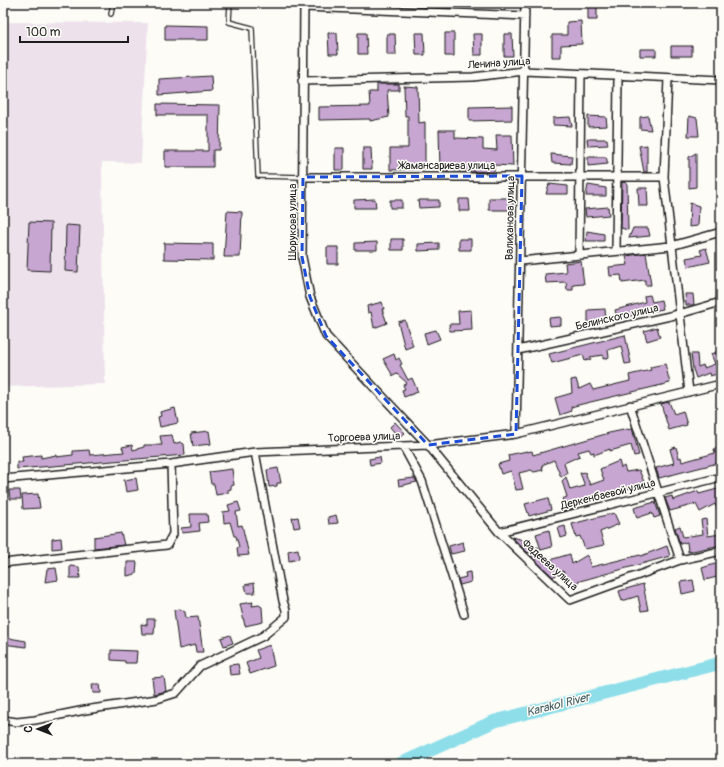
<svg xmlns="http://www.w3.org/2000/svg" width="724" height="767" font-family="Pangolin,sans-serif">
<style>
.built{fill:#ede2ec}
.lines{fill:none;stroke-linecap:round;stroke-linejoin:round}
.river{stroke:#8edee9;stroke-width:13}
.building{fill:#c7a6d1;stroke:#1c1c1c}
.service-casing{stroke:#1c1c1c;stroke-width:6}
.minor-casing{stroke:#1c1c1c;stroke-width:10}
.service{stroke:#fdfcf7;stroke-width:3.5}
.minor{stroke:#fdfcf7;stroke-width:7}
.marked{fill:none;stroke:#1d4ed8;stroke-width:3;stroke-dasharray:8 5;stroke-linejoin:round}
.labels{text-anchor:middle;dominant-baseline:central;stroke-width:3;stroke-linejoin:round;paint-order:stroke}
.street-label{font-size:11px;fill:#1c1c1c;stroke:#fdfcf7}
.water-label{font-size:12px;font-style:italic;fill:#446064;stroke:#fdfcf7}
</style>
<rect width="100%" height="100%" fill="#fdfcf7"/>
<filter id="ink" filterUnits="userSpaceOnUse"><feTurbulence type="fractalNoise" baseFrequency=".025" numOctaves="2"/><feDisplacementMap in="SourceGraphic" scale="8" xChannelSelector="R" yChannelSelector="G"/><feConvolveMatrix kernelMatrix="1 2 1 2 8 2 1 2 1" color-interpolation-filters="sRGB"/></filter>
<g filter="url(#ink)">
<path class="built" d="M3 22 148 23 141 163 102 162 105 384 3 387Z"/>
<g class="lines">
<path class="river" d="M400 764 495 721 721 663"/>
</g>
<path class="building" d="M588 3H597V20H588Z
M581 21 582 44 561 45V57H552V35H567V22Z
M165 25 208 26V40H165Z
M328 33H337L338 54H329Z
M358 33H366L367 54H358Z
M415 33H424L425 55H416Z
M445 33H454V56H445Z
M387 34H395L396 55H387Z
M473 34H482V55H474Z
M504 34H512L513 56H504Z
M671 46H692V56H671Z
M640 49H656V56H640Z
M211 76 212 91 159 95V79Z
M377 84H399V90H387L389 117 370 121V119L319 120V107L370 106 369 92H377Z
M404 86 418 87 419 123 425 122V169L390 170V148H408V116H405Z
M157 104 220 105 219 150H213V167H165V151H208V115H157Z
M512 106V120L469 121V107Z
M588 116 606 117 607 126 588 127Z
M648 116 651 130 640 129V117Z
M689 116 697 118 699 136H688Z
M570 117 572 126 553 125V118Z
M439 130H455V138L483 139V149L497 150 496 135H512L513 166 494 165V172L440 170Z
M587 139H607L608 145 588 146Z
M647 145V172H644L639 146Z
M335 148H344V170H335Z
M363 148H371L372 169H363Z
M696 153V187L689 188V157Z
M551 154 572 156 571 164 552 163Z
M588 157H606L608 164 588 166Z
M622 182 627 183 628 230 621 228Z
M549 184 568 186V194H546Z
M588 185 606 188V196H586Z
M638 188H647L648 206H639Z
M489 198H513V210H489Z
M375 199 376 208H354V200Z
M459 199H469L470 211H459Z
M390 200H402V208H390Z
M418 200H439V207L419 208Z
M690 203 699 206 698 226 689 227Z
M608 207 609 215 586 217 585 209Z
M227 211 242 212 240 257H224Z
M29 222 51 223 50 271 27 270Z
M66 225 80 226 78 272 65 271Z
M633 228H648L650 236 629 238Z
M587 231 604 234V241H586Z
M391 239H403V250H391Z
M459 239H471V250H459Z
M377 242V250H355V243Z
M164 243 213 244V260L164 259Z
M439 243V250L418 251V244Z
M327 247H338V264H327Z
M706 248 710 262 688 267 686 258 702 255 700 250Z
M646 253 651 285H645V280L622 283 621 275 610 276 609 267 628 265 626 256Z
M581 261 584 284 573 285V290H567L566 282 546 283 545 274 566 272 565 263Z
M685 294H693L694 305H686Z
M650 295 652 302 661 300 663 309 637 314 618 320 615 310 645 302 644 296Z
M382 302 384 309H382L387 323 374 328 371 312 368 313 367 306Z
M605 309 606 322 588 323V310Z
M471 310 472 330 450 331 449 324H459L458 311Z
M561 317V325L550 326 549 318Z
M405 320 413 346 405 349 398 322Z
M657 327 660 337 647 341 644 331Z
M436 330 440 339 427 344 424 333Z
M625 335 631 363 625 364 621 346 608 350 609 357 603 359V355L590 357 591 359 585 361 583 355 552 363 549 354Z
M719 351 721 373 710 376 709 373 696 378 693 369 691 354H697L698 367 703 365 704 368 715 364 711 354Z
M394 354 396 360 399 358 402 364 400 365 408 380 412 378 418 392 404 397 402 390 405 389 403 385 407 383 397 374 393 376 383 359Z
M665 364 670 383 578 405 571 407 572 411 560 415 555 398 572 393 571 380 576 379 579 389 590 384 593 390 630 381 629 375 651 370 650 367Z
M669 402 674 414 683 411 687 425 669 430 661 404Z
M175 408 178 423 160 427 158 417 161 416 160 412Z
M395 422 405 433 399 438 390 427Z
M632 428 639 455 634 456 631 445 610 451V449L594 455V452L591 453 589 449 578 452 580 456 564 463 567 473 561 477 554 460 542 465 543 470 534 472 531 470 519 473 523 489 516 490 511 471 501 474 498 464 509 461 508 455 527 451 526 452 532 451 533 455 609 433 628 429 629 430Z
M209 431 211 444 193 446 191 433Z
M172 435 174 444 180 442 184 444 185 455 17 469V462H23L22 457 41 455V458L56 455V457L73 455V451L89 450 90 455 124 452 122 447 132 445 133 450 144 447V445H162L160 436Z
M676 447 679 458 681 457 682 462 715 453 714 449 721 448V467H719L718 463 659 478 656 468 674 463 670 449Z
M380 457 381 463 370 465 369 459Z
M619 461 621 468 624 466 626 472 639 470 644 482 628 489 627 488 609 494V492L598 497 565 506 562 499 567 497 562 481 566 477 570 490 585 486 580 473 585 472 590 485 604 480 600 469Z
M278 468 281 483H277V486L269 487 267 470Z
M232 469 234 485 231 486V489L228 490V493L216 495 214 484H211L209 472Z
M136 478 138 490 126 492 124 480Z
M414 478 417 482 399 486 398 480Z
M721 488V518L715 504 700 512 696 504 670 511 665 498 672 496 673 500 698 491 699 494Z
M9 490H20L21 499H10Z
M38 494 40 508 23 509 22 495Z
M548 498 551 510 529 516 525 504Z
M238 502 241 511 236 512 238 526 242 525 249 555 238 556 237 548 239 547 236 536H234L230 522 224 523 223 512 230 511 228 505Z
M655 502 660 516 654 518 652 513 637 518 634 508Z
M614 513 619 524 600 532 604 545 585 549 580 536 576 537 572 524Z
M190 514H207L208 522 199 523 200 531 182 533 181 528 191 527Z
M336 515 338 523 329 524 328 517Z
M298 517 300 527 294 528 292 518Z
M706 519 708 536 720 534 721 545 688 552 687 542 680 544 675 528 680 526 683 537 703 534 701 520Z
M565 526 567 536 561 538 558 528Z
M549 530 552 547 541 550 536 534Z
M121 533 124 545 94 548V537Z
M512 537 520 539 531 549 538 547 543 562 570 554 572 564 587 555 591 567 640 555 641 556 667 546 670 556 580 581 571 586 563 571 553 577 532 557 530 551 528 553Z
M61 538 62 548 52 549V539Z
M463 542 465 551 451 554 449 546Z
M298 549 299 559 289 561 288 551Z
M127 562H137L136 574 127 576Z
M721 562V576L705 580 702 568Z
M70 566 79 567 80 578H70Z
M56 568 58 580 45 582 47 569Z
M470 572 471 582 460 585 458 579 466 577 465 573Z
M693 580 695 591 682 594 680 582Z
M254 583 255 593H247L245 585Z
M643 584 648 610 641 611 638 596 622 601 619 591Z
M253 602 252 606 259 605 262 607 263 622 245 626 240 604Z
M180 609 185 612 186 618 198 617 203 652H196L195 645 179 649 174 610Z
M147 619H155L154 634H142L141 624 147 625Z
M230 635 233 643 224 646 221 638Z
M3 637 26 641V647L3 644Z
M270 645 274 666 250 674 246 663 259 658 256 650Z
M111 650 137 651 136 663H125V661L111 660Z
M238 664 240 674 230 675 229 665Z
M164 677 166 691 154 694 152 678Z
M92 684H100L101 693H93Z"/>
<g class="lines">
<defs>
<path id="service" d="M230 3 229 22 252 28 258 176 303 177
M111 14 113 3"/>
<path id="minor" d="M304 3 302 257 310 297 326 336 428 445 499 532 570 600 680 560 721 551
M304 7 525 16
M668 78 664 177 689 392
M302 81 473 77 524 71 721 80
M303 177H664
M616 251 618 75
M579 255 581 74
M520 261 671 246 721 232
M518 350 679 314 721 302
M630 405 680 560
M516 434 525 3
M403 446 422 481 464 614
M3 479 171 464 255 452 428 445 516 434 721 384
M499 532 721 477
M3 563 167 545 173 534 171 464
M3 720 17 722 35 720 85 710 157 699 176 693 200 666 263 636 286 617V610L283 601 255 452"/>
</defs>
<use href="#service" class="service-casing"/>
<use href="#minor" class="minor-casing"/>
<use href="#service" class="service"/>
<use href="#minor" class="minor"/>
</g>
</g>
<path class="marked" d="M522 176 516 434 428 445 326 336 310 297 302 257 303 177Z"/>
<g class="labels">
<g class="street-label">
<text transform="translate(499 63) rotate(-4)">Ленина улица</text>
<text x="447" y="165">Жамансариева улица</text>
<text transform="translate(510 218) rotate(-89)">Валиханова улица</text>
<text transform="translate(292 222) rotate(-90)">Шорукова улица</text>
<text transform="translate(617 317) rotate(-13)">Белинского улица</text>
<text transform="translate(364 437) rotate(-2)">Торгоева улица</text>
<text transform="translate(608 494) rotate(-14)">Деркенбаевой улица</text>
<text transform="translate(550 565) rotate(42)">Фадеева улица</text>
</g>
<g class="water-label">
<text transform="translate(558 705) rotate(-14)">Karakol River</text>
</g>
</g>
<rect width="724" height="767" fill="none" stroke="#fdfcf7" stroke-width="16"/>
<rect x="8" y="8" width="708" height="751" fill="none" stroke="#1c1c1c" stroke-width="1.5" filter="url(#ink)"/>
<g transform="translate(38 729) rotate(270)" stroke="#fdfcf7" stroke-width="3" paint-order="stroke">
<path d="M0-3L7 15L0 10L-7 15Z" fill="#1c1c1c"/>
<text y="-6" font-size="11" font-weight="bold" text-anchor="middle" fill="#1c1c1c">С</text>
</g>
<path d="M20 36v6h108v-6" fill="none" stroke="#1c1c1c" stroke-width="2"/>
<text x="26" y="36" font-size="12" fill="#1c1c1c" stroke="#fdfcf7" stroke-width="3" paint-order="stroke">100 m</text>
</svg>
